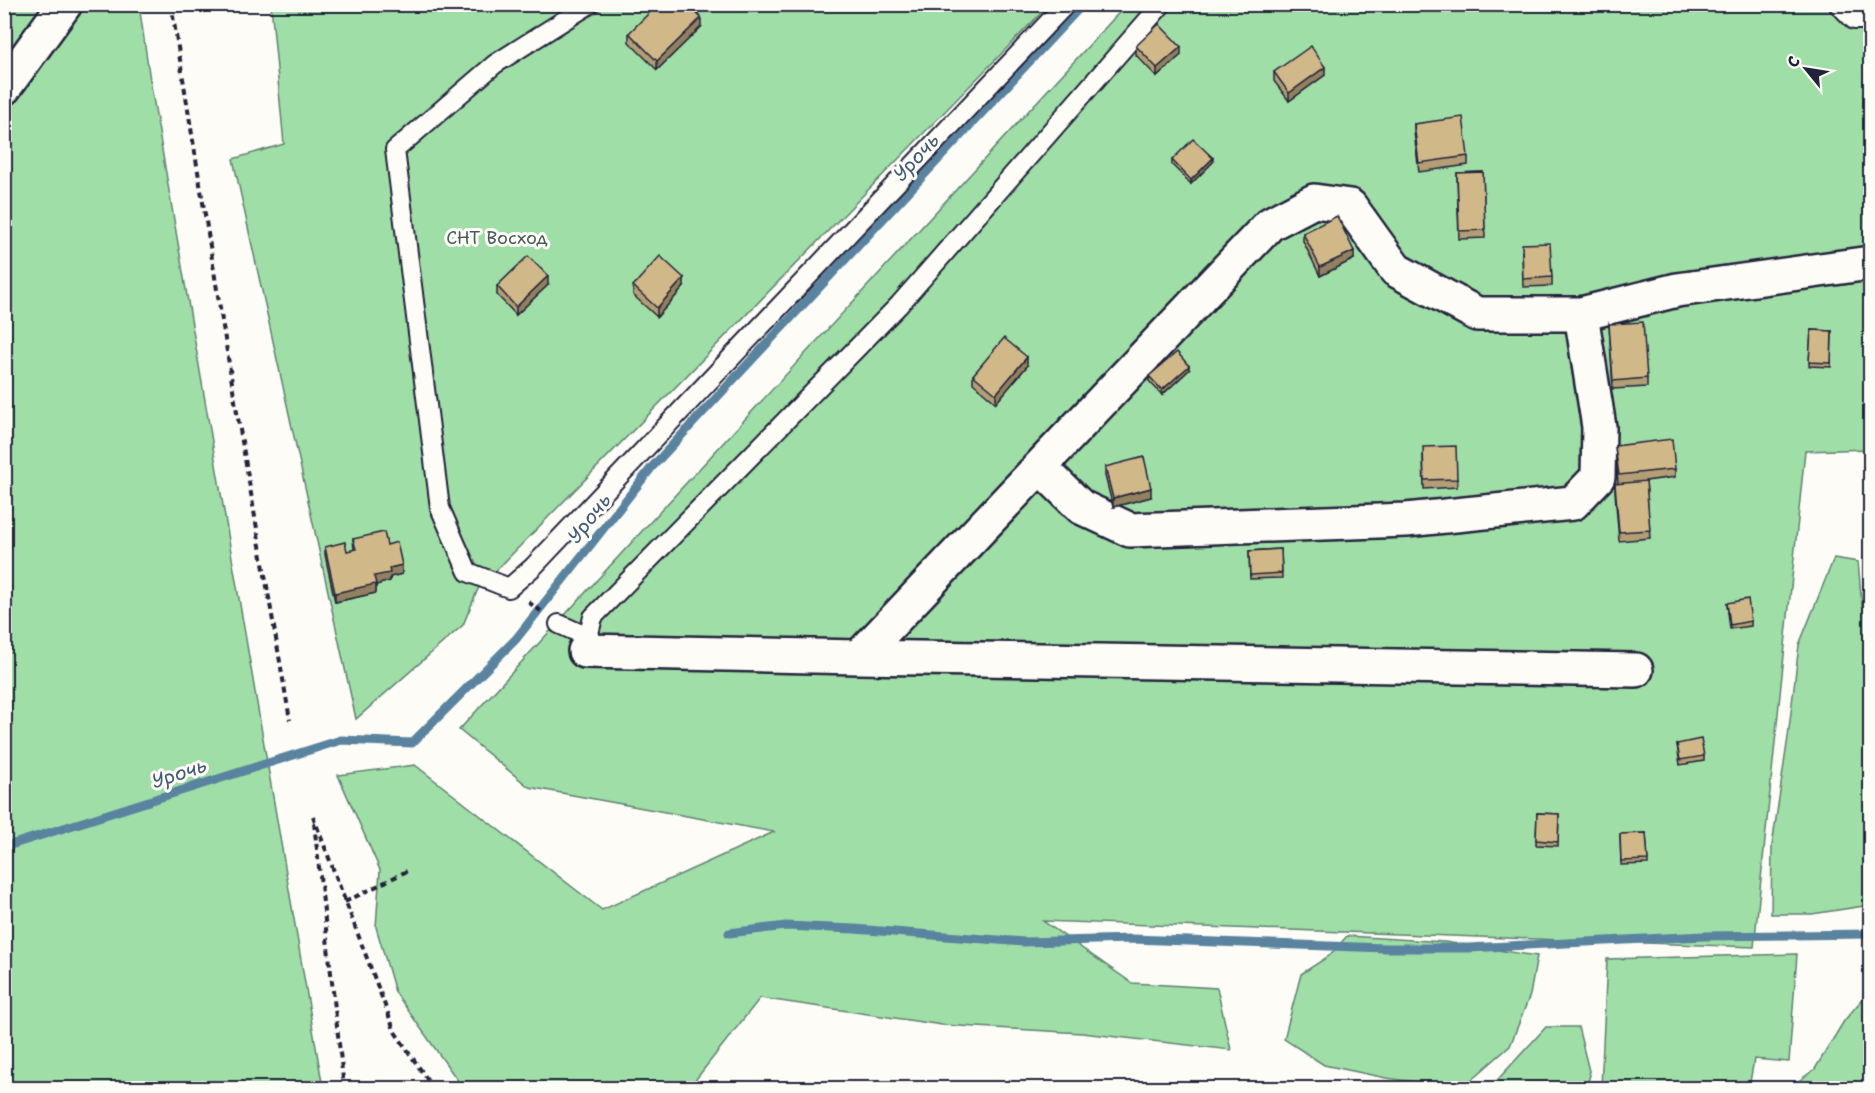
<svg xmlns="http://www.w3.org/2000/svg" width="1875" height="1093" font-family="'Shantell Sans',sans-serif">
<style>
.green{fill:#9fdea7;stroke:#608071;stroke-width:1.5}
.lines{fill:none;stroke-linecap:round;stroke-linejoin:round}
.stream{stroke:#5a839f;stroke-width:9}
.service-casing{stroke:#22223b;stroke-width:22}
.minor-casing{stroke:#22223b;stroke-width:38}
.secondary-casing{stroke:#22223b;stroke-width:38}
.path{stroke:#22223b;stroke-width:4;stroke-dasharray:6 4.5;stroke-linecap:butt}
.service{stroke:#fdfcf7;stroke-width:18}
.minor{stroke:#fdfcf7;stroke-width:33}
.secondary{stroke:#fdfcf7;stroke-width:33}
.wall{fill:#b39e75;stroke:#22223b;stroke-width:1.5}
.shaded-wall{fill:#92815f;stroke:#22223b;stroke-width:1.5}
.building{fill:#d0b888;stroke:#22223b;stroke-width:1.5}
.labels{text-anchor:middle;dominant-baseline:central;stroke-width:6;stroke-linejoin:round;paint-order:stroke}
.park-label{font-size:18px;fill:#485a5b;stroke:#fdfcf7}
.water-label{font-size:20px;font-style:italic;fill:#435b75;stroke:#fdfcf7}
</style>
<rect width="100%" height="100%" fill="#fdfcf7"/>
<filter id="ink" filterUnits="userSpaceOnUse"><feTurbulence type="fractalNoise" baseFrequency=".0167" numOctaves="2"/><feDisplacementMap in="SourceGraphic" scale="12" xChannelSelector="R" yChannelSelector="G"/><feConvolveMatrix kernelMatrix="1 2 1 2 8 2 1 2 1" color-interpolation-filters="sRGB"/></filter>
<g filter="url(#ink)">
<path class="green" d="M5 5H51L5 66Z
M83 5H139L150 80 323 1088H5L4 112 21 95 59 35Z
M271 5H1049L478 589 463 625 356 719 233 159 284 144Z
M1126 5H1870V449L1805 451 1754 947 1043 921 1132 983 1217 988 1231 1050 1082 1033 942 1025 760 998 689 1088H463L395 992 376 927 380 870 338 775 415 765 602 910 774 832 529 787 459 730Z
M1834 558 1858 562 1862 605 1870 597V905L1812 914H1771L1772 846 1788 737 1799 645Z
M1347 936 1445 942 1537 956 1530 995 1510 1046 1462 1088 1386 1078 1324 1065 1284 1039 1301 974 1329 956Z
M1797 954 1789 1062 1754 1059 1749 1088H1601L1607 959Z
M1870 990V1088H1789L1815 1069 1844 1021Z
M1546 1027H1578L1590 1075 1586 1088H1490Z"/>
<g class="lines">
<path class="stream" d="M4 847 341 740 412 743 516 639 652 467 1083 4
M729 933 786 926 854 929 1024 942 1132 939 1386 948H1469L1704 936 1870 934"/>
<defs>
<path id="service" d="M590 4 495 64 395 150 440 508 468 572 509 588 533 567 1066 4
M1838 4 1854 20H1870
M559 624 588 637
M585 651 593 617 899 305 1162 4"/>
<path id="minor" d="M1040 467 1081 507 1130 530 1406 520 1573 503 1598 477 1599 427 1581 314
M585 651 859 657 1270 224 1314 201 1350 206 1396 270 1477 314H1581L1677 290 1870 263
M859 657 1636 670"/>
<path id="secondary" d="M4 88 65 4"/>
</defs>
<use href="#service" class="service-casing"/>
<use href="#minor" class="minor-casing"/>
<use href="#secondary" class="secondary-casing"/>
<path class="path" d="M171 4 234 395 290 720
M528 602 541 611
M313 816 395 1032 433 1088
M314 823 344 1088
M345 902 409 870"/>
<use href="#service" class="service"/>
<use href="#minor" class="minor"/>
<use href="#secondary" class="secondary"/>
</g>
<path class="wall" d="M479 4H493L482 11Z
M701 27 657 70 629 42V33Z
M1136 46 1181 55 1157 77 1136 55Z
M1274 72 1325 75 1289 101 1274 81Z
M1414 124 1468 156V165L1419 172 1414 132Z
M1172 160 1213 162 1191 184 1172 165Z
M1483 172 1485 238 1459 239 1457 173Z
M1303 233 1354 259 1320 276 1303 241Z
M1522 252 1552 277V286L1523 287Z
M548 285 516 315 497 295V286Z
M633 286 684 287 657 317 633 295Z
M1609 324 1647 378V387L1613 389Z
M1811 330 1832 331 1831 367 1809 366Z
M1027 366 996 403 973 383V375Z
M1189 370 1162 395 1149 381V376Z
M1615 446 1675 469V477L1646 481 1650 538 1619 541 1615 492V484L1618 483Z
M1423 456 1457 479V487L1424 489Z
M1105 467 1151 497 1113 507 1105 476Z
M353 539 387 545 402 574 390 577V581L376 585V593L335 602 325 555V547L347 551 354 550Z
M1281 549 1282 578 1250 579 1249 551Z
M1727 603 1751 621V626L1730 629Z
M1677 744 1704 756V761L1680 765Z
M1537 813 1559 814 1558 846 1536 845Z
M1646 833 1648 864 1621 865 1620 834Z"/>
<path class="shaded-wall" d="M482 4H493L482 11Z
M701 18V27L657 70V61Z
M1181 47V55L1157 77V68Z
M1325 67V75L1289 101V93Z
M1213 158V162L1191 184V180Z
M1354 251V259L1320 276V267Z
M548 276V285L516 315V307Z
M684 278V287L657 317V308Z
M1027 357V366L996 403V394Z
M1189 366V370L1162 395V390Z
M1151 488V497L1113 507V498Z
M402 565V574L390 577V581L376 585V593L335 602V593L374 576 389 568Z"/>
<path class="building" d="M658 4H688L701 18 657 61 629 33Z
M1159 24 1181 47 1157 68 1136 46Z
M1311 46 1325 67 1289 93 1274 72Z
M1463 117 1468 156 1419 163 1414 124Z
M1193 139 1213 158 1191 180 1172 160Z
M1483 172 1485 230 1459 231 1457 173Z
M1337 216 1354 251 1320 267 1303 233Z
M1550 243 1552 277 1523 279 1522 244Z
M528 256 548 276 516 307 497 286Z
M660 256 684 278 657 308 633 286Z
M1643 322 1647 378 1613 381 1609 324Z
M1811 330 1832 331 1831 363 1809 362Z
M1004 338 1027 357 996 394 973 375Z
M1177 352 1189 366 1162 390 1149 376Z
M1672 439 1675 469 1619 475 1615 446Z
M1456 446 1457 479 1424 480 1423 447Z
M1144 457 1151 488 1113 498 1105 467Z
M1646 481 1650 530 1619 532 1615 484Z
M384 532 387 545 397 542 402 565 389 568 390 573 374 576 376 584 335 593 325 547 345 542 347 551 356 549 353 539Z
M1281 549 1282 573 1250 575 1249 551Z
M1748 599 1751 621 1730 625 1727 603Z
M1701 739 1704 756 1680 760 1677 744Z
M1537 813 1559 814 1558 842 1536 840Z
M1646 833 1648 860 1621 861 1620 834Z"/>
</g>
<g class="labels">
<g class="park-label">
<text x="497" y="238">СНТ Восход</text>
</g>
<g class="water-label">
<text transform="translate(916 157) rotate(-47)">Урочь</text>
<text transform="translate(589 518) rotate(-52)">Урочь</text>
<text transform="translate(179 773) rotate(-18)">Урочь</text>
</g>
</g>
<rect width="1875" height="1093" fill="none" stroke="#fdfcf7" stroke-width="24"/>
<rect x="12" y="12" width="1851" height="1069" fill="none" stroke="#22223b" stroke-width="2" filter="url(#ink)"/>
<g transform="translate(1806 69) rotate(300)" stroke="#fdfcf7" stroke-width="4.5" paint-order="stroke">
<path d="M0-4.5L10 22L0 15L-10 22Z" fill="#22223b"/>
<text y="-9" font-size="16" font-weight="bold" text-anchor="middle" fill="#22223b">С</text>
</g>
</svg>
